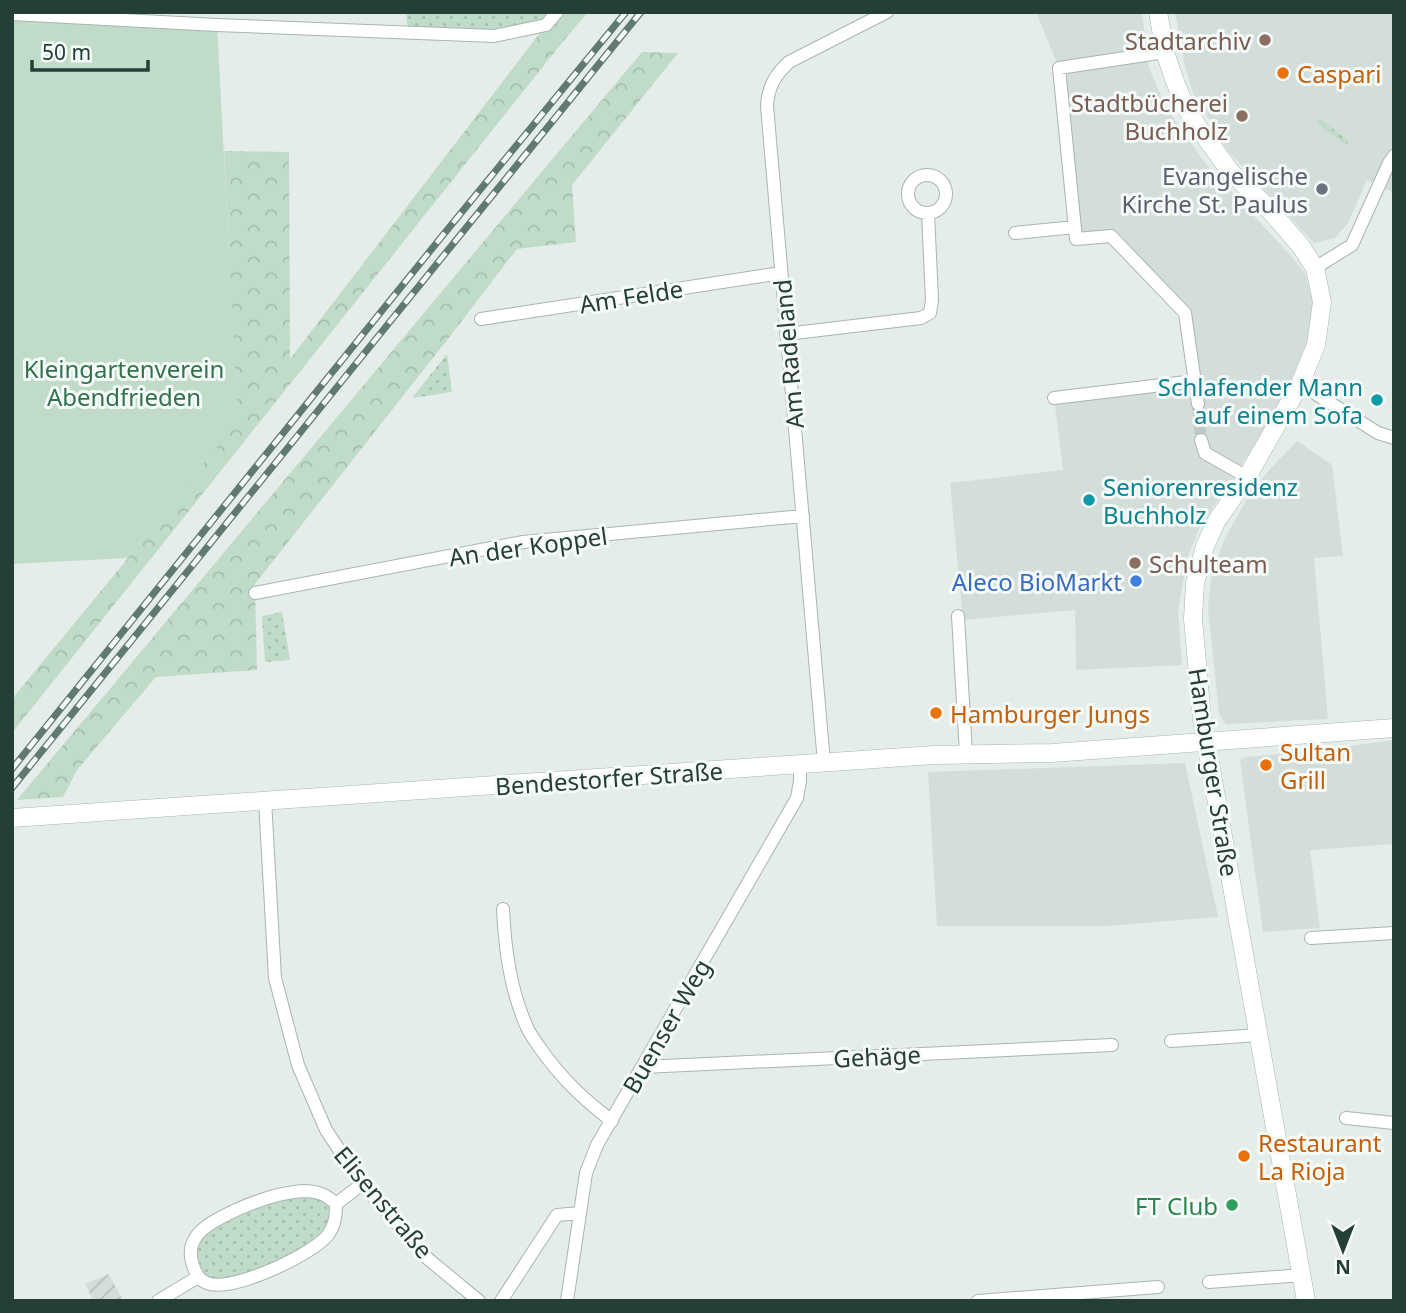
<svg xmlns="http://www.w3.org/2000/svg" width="1406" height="1313" font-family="'Noto Sans',sans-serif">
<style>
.built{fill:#d3ddd9}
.industrial{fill:url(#industrial-furrows)}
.grass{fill:url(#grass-dots)}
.forest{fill:url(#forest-crowns)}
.garden{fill:#c0dcc8}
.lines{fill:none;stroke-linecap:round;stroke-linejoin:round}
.street-tunnel{stroke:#bfcac6;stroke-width:12;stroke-dasharray:12 6;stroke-linecap:butt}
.street-casing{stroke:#a8b5b1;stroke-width:14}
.secondary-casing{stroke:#a4b8b1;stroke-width:19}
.street{stroke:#fff;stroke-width:12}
.secondary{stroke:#fff;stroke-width:18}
.rail-casing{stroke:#607973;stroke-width:7}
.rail{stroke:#f5faf8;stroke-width:4.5;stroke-dasharray:13;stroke-linecap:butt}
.education-dot{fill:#8d6e63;stroke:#f5faf8;stroke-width:2.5}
.food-dot{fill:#e8710a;stroke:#f5faf8;stroke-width:2.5}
.worship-dot{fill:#6b7280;stroke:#f5faf8;stroke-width:2.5}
.culture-dot{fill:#0f9aa8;stroke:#f5faf8;stroke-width:2.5}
.shop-dot{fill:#3f7fe0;stroke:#f5faf8;stroke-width:2.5}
.leisure-dot{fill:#2e9e5b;stroke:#f5faf8;stroke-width:2.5}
.labels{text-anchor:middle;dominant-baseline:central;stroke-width:6;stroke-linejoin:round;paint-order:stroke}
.education-label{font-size:24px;fill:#785e54;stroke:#f5faf8;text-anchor:end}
.food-label{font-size:24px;fill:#c56008;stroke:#f5faf8;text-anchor:start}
.worship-label{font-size:24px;fill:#5b616d;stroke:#f5faf8;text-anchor:end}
.street-label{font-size:24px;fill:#253e38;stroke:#f5faf8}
.park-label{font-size:24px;fill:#32724c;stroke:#f5faf8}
.culture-label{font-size:24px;fill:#0d838f;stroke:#f5faf8;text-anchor:end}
.shop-label{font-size:24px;fill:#366cbe;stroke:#f5faf8;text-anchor:end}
.leisure-label{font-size:24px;fill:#27864d;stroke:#f5faf8;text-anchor:end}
</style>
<defs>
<pattern id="industrial-furrows" width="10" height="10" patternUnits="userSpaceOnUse" patternTransform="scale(1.75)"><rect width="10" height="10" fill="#d3ddd9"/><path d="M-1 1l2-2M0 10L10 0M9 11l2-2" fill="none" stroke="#b5bfbb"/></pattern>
<pattern id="grass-dots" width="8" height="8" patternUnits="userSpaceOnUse" patternTransform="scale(1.75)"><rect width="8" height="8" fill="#c0dcc8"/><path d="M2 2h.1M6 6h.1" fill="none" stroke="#a5bead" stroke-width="1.8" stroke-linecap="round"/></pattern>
<pattern id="forest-crowns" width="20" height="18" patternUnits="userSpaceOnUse" patternTransform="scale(1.75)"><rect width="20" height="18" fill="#c0dcc8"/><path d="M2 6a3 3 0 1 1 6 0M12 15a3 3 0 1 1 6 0" fill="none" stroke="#a5bead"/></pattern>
</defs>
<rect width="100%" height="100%" fill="#e5edea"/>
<path class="built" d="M1036 12H1142L1149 68 1165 106 1204 162 1292 257 1305 273 1313 302 1312 327 1306 349 1291 381 1256 443 1200 527 1188 556 1178 610 1182 665 1076 670 1075 610 963 620 950 483 1063 470 1054 398 1195 381 1185 313 1111 236 1076 239 1059 68Z
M1175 12H1394V193L1367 180 1348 223 1335 238 1314 243 1227 150 1193 93 1185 67Z
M1297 441 1332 465 1343 556 1314 558 1328 719 1226 724 1219 714 1208 608 1211 579 1224 540 1249 495 1270 469Z
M1394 740V844L1310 850 1320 928 1263 932 1240 760 1246 757 1313 751Z
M1185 763 1218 917 1107 926H937L928 772Z"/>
<path class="industrial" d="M109 1274 123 1301H93L85 1284Z"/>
<path class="grass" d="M406 12H557L546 25 494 36 408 32Z
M1320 119 1349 141 1346 145 1317 123Z
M447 354 452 392 412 398Z
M282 612 290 660 265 662 262 616Z
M302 1191 336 1204 319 1244 233 1283 198 1277 193 1243 211 1222Z"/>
<path class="forest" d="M557 12H588L565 39 12 733V699L128 558 237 421 224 151 289 152 290 359 546 25Z
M642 52 678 53 572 185 576 242 517 249 451 335 255 584 257 670 156 677 77 770 63 797 17 800Z"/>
<path class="garden" d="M12 14 217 25 238 421 128 558 12 564Z"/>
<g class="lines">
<path class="street-tunnel" d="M1198 404 1201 440"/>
<defs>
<path id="street" d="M12 14 217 25 494 36 546 25 557 12
M1165 52 1059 68 1076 239 1111 236 1185 313 1198 404
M908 194a19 19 0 1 1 38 0a19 19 0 1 1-38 0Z
M1015 233 1075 227
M1315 268 1352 245 1389 163 1394 156
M481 319 781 273
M786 334 921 318 930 313 932 300 928 213
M1300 384 1378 433 1394 438
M1054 398 1195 381
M1201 440 1205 453 1247 477
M255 593 523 542 803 516
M958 616 966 754
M824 763 767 106C768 87 775 75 789 62L887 12
M265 800 275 978 298 1065 326 1130 362 1184 427 1258 479 1301
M503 909C505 949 510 988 526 1025 529 1033 535 1041 540 1048 561 1078 583 1099 612 1121
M1311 938 1394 933
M1171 1041 1259 1035
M643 1067 1112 1045
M1346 1118 1394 1123
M302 1191C317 1191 326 1194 336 1204 336 1216 335 1225 328 1235 312 1255 231 1293 207 1283 198 1280 194 1270 192 1262 184 1233 215 1220 236 1210 258 1200 278 1193 302 1191Z
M336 1204 362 1184
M1209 1282 1302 1275
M158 1301 198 1277
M501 1301 557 1215 580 1213
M567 1301 586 1173 597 1145 797 798 800 781V765
M978 1301 1158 1287"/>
<path id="secondary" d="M1158 12 1165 52 1174 79 1184 104 1198 127 1230 171 1266 206 1300 245 1315 268 1322 302 1316 345 1300 384 1247 477 1216 522 1205 546 1195 583 1193 619 1202 719 1306 1301
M12 818 934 755 1052 753 1394 728"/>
</defs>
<use href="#street" class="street-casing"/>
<use href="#secondary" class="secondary-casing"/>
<use href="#street" class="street"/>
<use href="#secondary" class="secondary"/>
<defs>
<path id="rail" d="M12 769 443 235 626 12
M12 788 641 12"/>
</defs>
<use href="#rail" class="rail-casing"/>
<use href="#rail" class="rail"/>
</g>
<g class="education-dot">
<circle cx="1265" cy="40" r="7"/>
<circle cx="1242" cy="116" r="7"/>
<circle cx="1135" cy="563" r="7"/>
</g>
<g class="food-dot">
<circle cx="1283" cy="73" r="7"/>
<circle cx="936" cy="713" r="7"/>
<circle cx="1266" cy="765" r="7"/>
<circle cx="1244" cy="1156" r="7"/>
</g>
<circle class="worship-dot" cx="1322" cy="189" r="7"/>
<g class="culture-dot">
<circle cx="1377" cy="400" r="7"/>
<circle cx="1089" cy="500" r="7"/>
</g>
<circle class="shop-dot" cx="1136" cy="581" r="7"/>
<circle class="leisure-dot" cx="1232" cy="1205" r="7"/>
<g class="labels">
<g class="education-label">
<text x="1251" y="40">Stadtarchiv</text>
<text x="1228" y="102">Stadtbücherei<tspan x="1228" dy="28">Buchholz</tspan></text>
<text x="1149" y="563" text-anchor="start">Schulteam</text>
</g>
<g class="food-label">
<text x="1297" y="73">Caspari</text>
<text x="950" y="713">Hamburger Jungs</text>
<text x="1280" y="751">Sultan<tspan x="1280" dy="28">Grill</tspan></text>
<text x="1258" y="1142">Restaurant<tspan x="1258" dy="28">La Rioja</tspan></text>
</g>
<g class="worship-label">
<text x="1308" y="175">Evangelische<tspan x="1308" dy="28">Kirche St. Paulus</tspan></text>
</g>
<g class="street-label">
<text transform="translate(631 296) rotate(-9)">Am Felde</text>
<text transform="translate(788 354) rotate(-95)">Am Radeland</text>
<text transform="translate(528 546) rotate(-8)">An der Koppel</text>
<text transform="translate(1214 772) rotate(81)">Hamburger Straße</text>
<text transform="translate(609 778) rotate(-4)">Bendestorfer Straße</text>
<text transform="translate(666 1026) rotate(-60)">Buenser Weg</text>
<text transform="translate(877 1056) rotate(-3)">Gehäge</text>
<text transform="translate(384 1202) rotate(50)">Elisenstraße</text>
</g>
<g class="park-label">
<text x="124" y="368">Kleingartenverein<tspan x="124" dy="28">Abendfrieden</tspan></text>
</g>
<g class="culture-label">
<text x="1363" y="386">Schlafender Mann<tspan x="1363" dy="28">auf einem Sofa</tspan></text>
<text x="1103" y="486" text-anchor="start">Seniorenresidenz<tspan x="1103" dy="28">Buchholz</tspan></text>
</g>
<g class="shop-label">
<text x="1122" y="581">Aleco BioMarkt</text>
</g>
<g class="leisure-label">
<text x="1218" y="1205">FT Club</text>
</g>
</g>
<rect width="1406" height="1313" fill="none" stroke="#253e38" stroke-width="28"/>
<g transform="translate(1343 1250) rotate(180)" stroke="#f5faf8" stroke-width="5" paint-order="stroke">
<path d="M0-5L12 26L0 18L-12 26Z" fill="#253e38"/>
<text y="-10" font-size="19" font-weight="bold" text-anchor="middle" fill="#253e38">N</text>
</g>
<path d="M32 60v10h116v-10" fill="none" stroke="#253e38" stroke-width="3.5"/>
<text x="42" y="60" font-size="21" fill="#253e38" stroke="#f5faf8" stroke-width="5" paint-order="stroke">50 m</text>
</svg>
